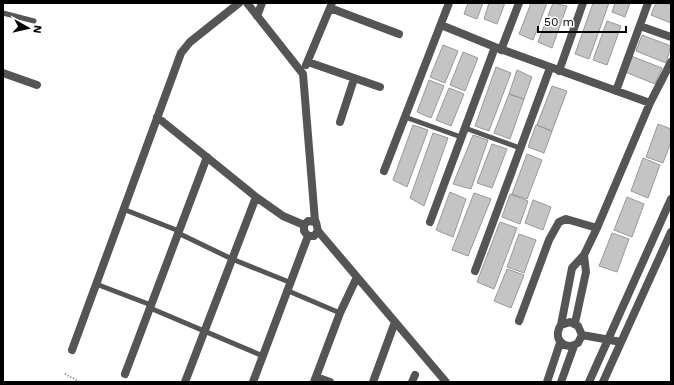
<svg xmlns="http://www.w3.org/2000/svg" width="674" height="385" font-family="'Work Sans',sans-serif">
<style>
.building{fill:#c4c4c4;stroke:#999}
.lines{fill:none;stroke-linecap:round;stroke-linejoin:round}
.path{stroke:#777;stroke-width:2;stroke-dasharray:1 2;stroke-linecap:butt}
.lane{stroke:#555;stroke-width:5}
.street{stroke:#555;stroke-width:8}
</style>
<rect width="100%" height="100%" fill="#fff"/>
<path class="building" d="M468 3H483L477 19 464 14Z
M489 3H505L497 24 484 19Z
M531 3H547L533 40 519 34Z
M553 3 567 6 552 48 538 42Z
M593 3H609L589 59 575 54Z
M615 3H630L625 17 612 12Z
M656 3 671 4V23L651 15Z
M607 21 621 26 607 65 593 60Z
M642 35 671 46 666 63 636 51Z
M443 45 458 51 445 83 430 77Z
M463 52 478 58 465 91 450 85Z
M631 56 662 68 655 84 625 72Z
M496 67 511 73 489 131 475 126Z
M517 70 532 77 524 99 509 94Z
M429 80 444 86 431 118 417 112Z
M552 86 567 91 552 131 537 125Z
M449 88 464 94 451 126 436 120Z
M509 94 524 99 510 139 494 133Z
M658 124 671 129V142L663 163 646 157Z
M413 125 428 130 407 187 393 180Z
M536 125 552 131 544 153 528 147Z
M433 133 448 138 424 206 410 198Z
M473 135 488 140 471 189 453 184Z
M492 144 507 149 492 188 477 183Z
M527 154 542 160 527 199 512 194Z
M643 158 660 165 648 198 631 191Z
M450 192 466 199 453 237 436 230Z
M474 193 491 199 468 256 452 250Z
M510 194 528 201 520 224 502 217Z
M627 197 644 204 632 237 614 230Z
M533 200 551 207 543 230 525 223Z
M500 222 517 228 494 289 477 282Z
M612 233 629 239 617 272 599 266Z
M519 234 536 240 524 273 507 267Z
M507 269 524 275 511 308 494 301Z"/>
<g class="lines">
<path class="path" d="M65 374 80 382"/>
<path class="lane" d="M3 13 34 21
M405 117 461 137
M465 128 520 148
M123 209 179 231
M178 233 232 259 289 282
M96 284 151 305
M286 290 340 313
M150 308 263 356"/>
<path class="street" d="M247 3 303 74 315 221
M330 8 399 34
M257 16 262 3
M441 25 495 47 650 103
M640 26 671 37
M501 50 519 3
M308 62 380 87
M306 65 332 3
M559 71 583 3
M3 73 37 85
M616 91 648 3
M157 117 256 197 283 216 304 225
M340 122 354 79
M384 171 449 3
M430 222 495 47
M318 231 314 236H308L304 231V225L308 221 316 222 318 231 446 382
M475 271 550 68
M519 321 549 240 559 222 566 219 597 228
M575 323 586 272 584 255
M561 325 570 322 578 326 582 335 578 343C564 352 552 338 561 325L572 268 584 255 597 228 650 103 671 62
M582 335 621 342
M72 350 181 53 190 42 239 3
M125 374 207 157
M316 377 330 382
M185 382 256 197
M253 382 308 236
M314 382 340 313 357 277
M373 382 395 322
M412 382 415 375
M547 382 560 343
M561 382 574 346
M589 382 671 199
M603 382 671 232"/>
</g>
<rect width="674" height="385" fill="none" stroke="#000000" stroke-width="8"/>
<g transform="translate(28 28) rotate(98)" stroke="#ffffff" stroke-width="3" paint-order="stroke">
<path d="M0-3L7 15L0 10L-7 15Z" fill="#000000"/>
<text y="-6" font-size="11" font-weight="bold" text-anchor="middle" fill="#000000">N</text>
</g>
<path d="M538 26v6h88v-6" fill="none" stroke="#000000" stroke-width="2"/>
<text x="544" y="26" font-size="12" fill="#000000" stroke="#ffffff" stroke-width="3" paint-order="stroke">50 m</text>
</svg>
